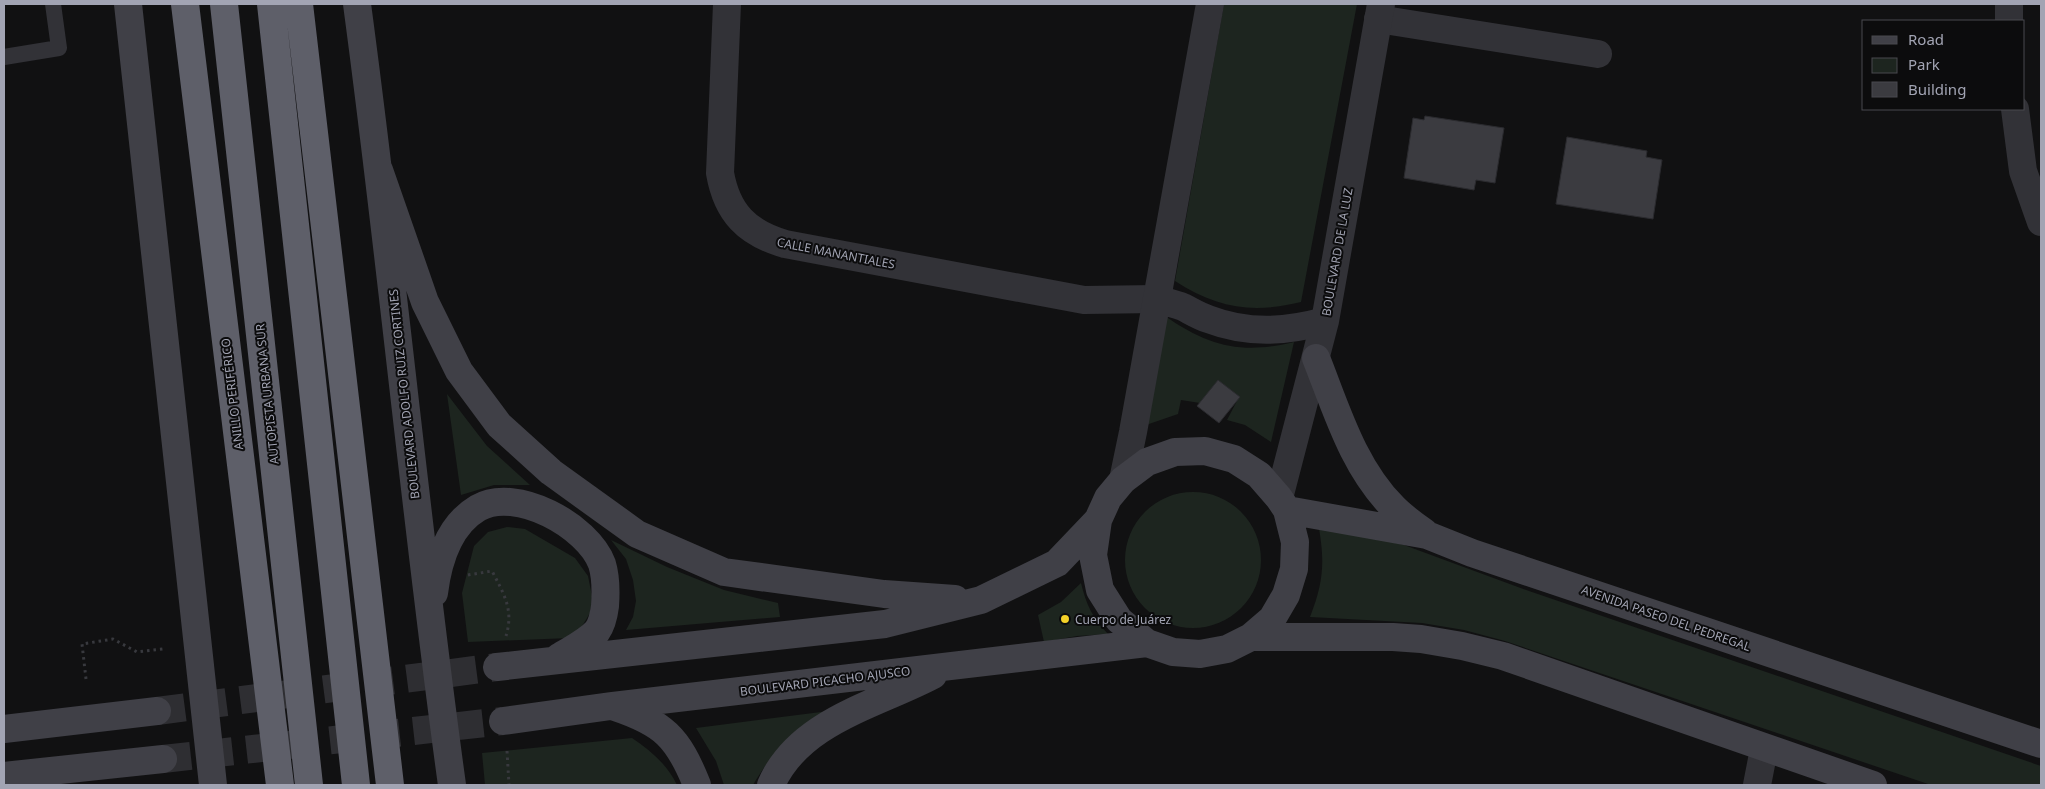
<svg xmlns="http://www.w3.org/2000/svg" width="2045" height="789" font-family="'Noto Sans',sans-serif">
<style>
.green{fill:#1d251f}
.building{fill:#3b3b40;stroke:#2b2b2f}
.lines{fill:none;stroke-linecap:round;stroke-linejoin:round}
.secondary-tunnel{stroke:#2e2e32;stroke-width:28;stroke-dasharray:28 14;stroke-linecap:butt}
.path{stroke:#38393e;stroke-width:3;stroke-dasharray:2.5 4;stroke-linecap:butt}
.service{stroke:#323237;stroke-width:16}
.minor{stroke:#323237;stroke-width:28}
.tertiary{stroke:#323237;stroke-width:28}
.secondary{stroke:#404047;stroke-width:28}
.motorway{stroke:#5e5f69;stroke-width:28}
.poi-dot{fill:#f4d128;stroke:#0c0c0d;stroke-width:2}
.labels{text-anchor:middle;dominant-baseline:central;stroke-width:4;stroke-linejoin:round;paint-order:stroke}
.street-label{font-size:12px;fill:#a2a4b3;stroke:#0c0c0d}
.poi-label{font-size:12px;fill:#a2a4b3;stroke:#0c0c0d;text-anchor:start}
</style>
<rect width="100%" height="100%" fill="#111112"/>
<path class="green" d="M1224 4H1357L1301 302C1252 314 1217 308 1175 281Z
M1165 316C1208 346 1242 355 1294 342L1271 442 1245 425 1227 420 1239 397 1218 380 1200 403 1181 400 1178 414 1146 425Z
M447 394 487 446 530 485H494L461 495Z
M1125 560a68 68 0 1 1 136 0a68 68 0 1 1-136 0Z
M1318 523 1404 545 1529 591 2041 766V785H1931L1505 641 1464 630 1422 623 1310 617C1324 582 1325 560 1318 523Z
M507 527 525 529 575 558 588 576 592 596 590 613 581 628 570 638 468 642 462 593 474 546 488 532Z
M611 540 667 567 724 590 778 603 780 617 626 630 633 617 636 601 633 580 626 559Z
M1081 583C1086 604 1093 619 1108 634L1077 636 1044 642 1038 615 1061 602Z
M829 711C793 735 775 747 753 785H724L716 761 696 728Z
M632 738C651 751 667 764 677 785H485L482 753Z"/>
<path class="building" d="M1425 116 1504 128 1495 183 1476 180 1474 190 1404 178 1413 118 1424 120Z
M1567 137 1647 151 1646 157 1662 160 1653 219 1556 204Z
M1218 380 1240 397 1219 423 1197 406Z"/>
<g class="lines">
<path class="secondary-tunnel" d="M157 711 497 667
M163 759 503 721"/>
<path class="path" d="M468 575 492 571C504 594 514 610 506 636
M86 679 82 644 113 639 137 652 163 649
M507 751 509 785"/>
<path class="service" d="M4 57 59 48 53 4"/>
<path class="minor" d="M727 4 720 173C727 213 747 233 785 244L1084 300 1157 299
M2009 4V21
M1378 19 1598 54
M2015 109 2023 171 2041 222
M1757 785 1764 749"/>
<path class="tertiary" d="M1157 299C1166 302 1175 304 1183 307 1191 311 1199 316 1208 319 1247 334 1285 332 1325 321
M1123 480 1133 432 1210 4
M1279 498 1325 321 1381 4"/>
<path class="secondary" d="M128 4 213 785
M357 4C392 264 416 525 452 785
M379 170 425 302 459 371 499 425 551 472 637 534 724 572 884 594 955 599
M1316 358C1337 411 1353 467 1394 508 1403 517 1414 525 1424 532
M1287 510 1427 535 1472 553 2041 744
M434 593C438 561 449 525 478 508 516 486 588 526 602 564 606 577 606 592 605 606 604 614 602 624 597 631 587 642 572 649 559 657
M1251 637H1393L1421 639 1462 646 1503 656 1873 785
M497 667 885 624 981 600 1057 563 1098 520 1108 498 1123 480 1147 462 1175 452 1205 451 1234 459 1259 475 1279 498 1287 510 1295 542 1294 569 1286 595 1272 619 1251 637 1227 649 1200 654 1173 652 1147 643 1119 620 1100 590 1093 555 1098 520
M615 707C663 723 678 737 697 785
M503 721 611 706 1147 643
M4 729 157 711
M4 776 163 759
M771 785C799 721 876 705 933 675"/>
<path class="motorway" d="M185 4 280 785
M224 4 309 785
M271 4 356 785
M299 4 390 785"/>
</g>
<circle class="poi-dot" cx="1065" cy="619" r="5"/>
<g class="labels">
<g class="street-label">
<text transform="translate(1337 252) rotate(-80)">BOULEVARD DE LA LUZ</text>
<text transform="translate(836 253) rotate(11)">CALLE MANANTIALES</text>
<text transform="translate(232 394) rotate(-97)">ANILLO PERIFÉRICO</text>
<text transform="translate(267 394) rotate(-96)">AUTOPISTA URBANA SUR</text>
<text transform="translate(404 394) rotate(-96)">BOULEVARD ADOLFO RUIZ CORTINES</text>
<text transform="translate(1666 618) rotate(19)">AVENIDA PASEO DEL PEDREGAL</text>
<text transform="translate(825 681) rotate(-7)">BOULEVARD PICACHO AJUSCO</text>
</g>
<g class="poi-label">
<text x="1075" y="619">Cuerpo de Juárez</text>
</g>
</g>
<rect width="2045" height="789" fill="none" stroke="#a2a4b3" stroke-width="10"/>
<rect x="1862" y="20" width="162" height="90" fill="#0c0c0d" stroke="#48494f"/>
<rect x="1872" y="36" width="25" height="8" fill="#404047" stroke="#48494f"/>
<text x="1908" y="45" font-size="15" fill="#a2a4b3">Road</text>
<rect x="1872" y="58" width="25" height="15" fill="#1d251f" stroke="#48494f"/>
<text x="1908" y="70" font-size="15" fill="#a2a4b3">Park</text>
<rect x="1872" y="82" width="25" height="15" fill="#3b3b40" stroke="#48494f"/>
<text x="1908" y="95" font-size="15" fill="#a2a4b3">Building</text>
</svg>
